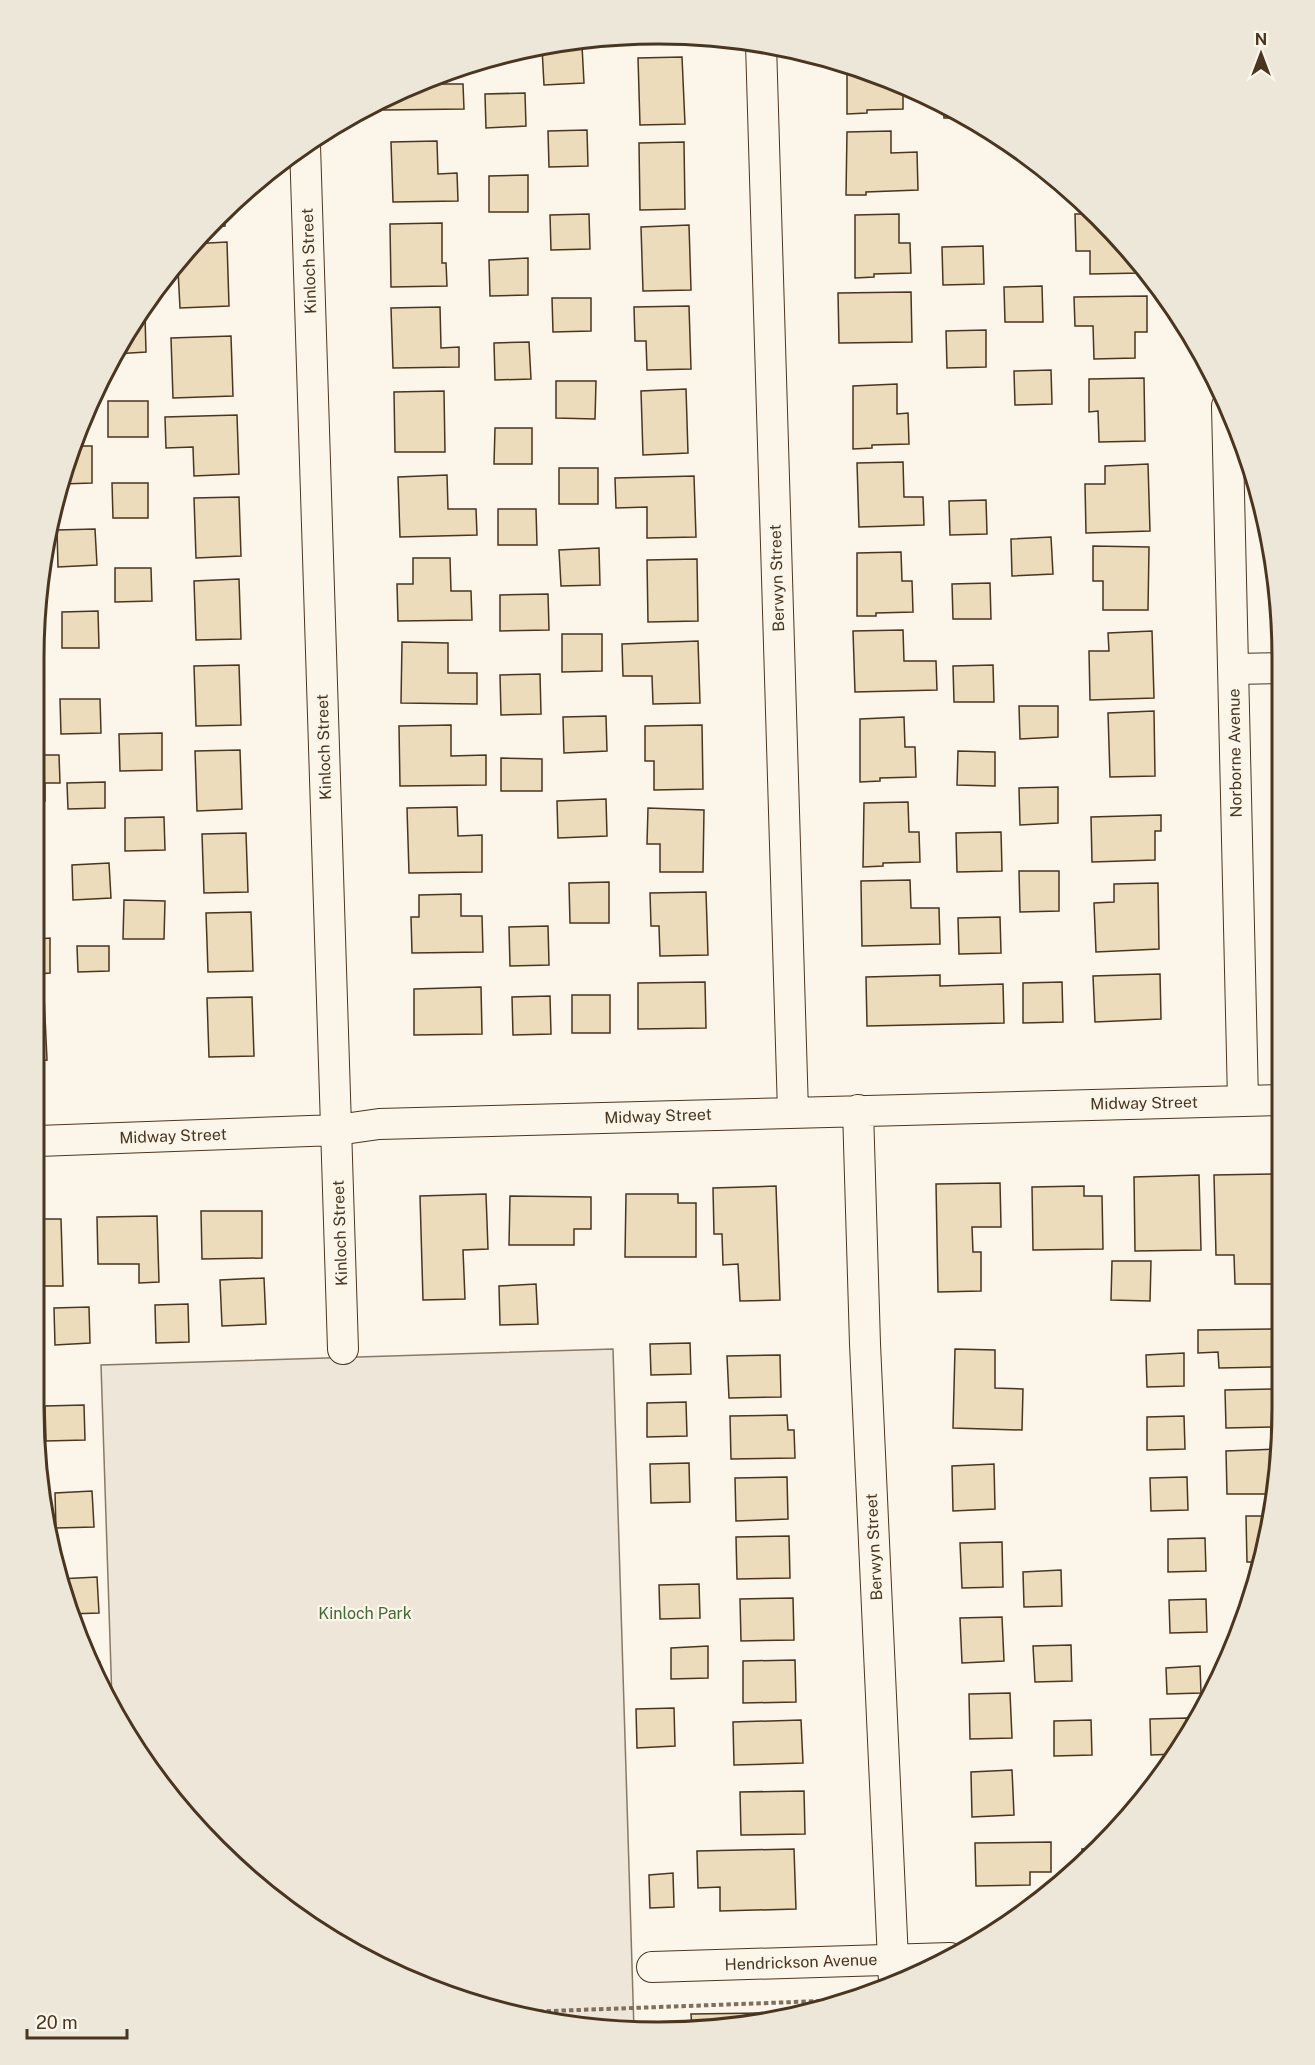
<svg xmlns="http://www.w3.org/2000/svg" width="1315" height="2065" font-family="'Public Sans',sans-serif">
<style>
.green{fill:#ede6d9;stroke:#887966;stroke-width:1.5}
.building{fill:#ecdcbc;stroke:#4a3520;stroke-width:1.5}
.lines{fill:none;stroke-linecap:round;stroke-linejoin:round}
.minor-casing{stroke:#4a3520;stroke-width:32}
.path{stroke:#7f6f5c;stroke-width:4;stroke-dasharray:4.5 3;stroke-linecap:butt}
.minor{stroke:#fbf6e9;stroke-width:30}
.labels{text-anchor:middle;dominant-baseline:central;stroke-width:4.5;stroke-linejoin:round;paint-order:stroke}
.street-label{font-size:16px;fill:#4a3520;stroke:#fbf6e9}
.park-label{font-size:16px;fill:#436837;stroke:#fbf6e9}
.rim{fill:none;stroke:#4a3520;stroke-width:3}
</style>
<rect width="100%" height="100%" fill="#fbf6e9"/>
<path class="green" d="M613 1349 634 2030 617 2031 456 1999 381 1967 278 1903 216 1849 138 1755 112 1701 101 1365Z"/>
<path class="building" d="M640 35 685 37V38L640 40Z
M582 46 584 83 544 85 542 48Z
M682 57 685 124 640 125 638 58Z
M847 64 858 66 903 86V109L867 110V113L847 114Z
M442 75V84H463L464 109 384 110V96Z
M525 93 526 126 486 128 485 94Z
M943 105 969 117 971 118H944Z
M587 130 588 166 549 167 548 131Z
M891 131V153L917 152 918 190 866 192V195H846L847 132Z
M437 141 438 174 457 173 458 201 393 202 391 142Z
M684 142 685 209 640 210 639 143Z
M528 175V212H489V176Z
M225 211V226L208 227Z
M589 214 590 249 551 250 550 215Z
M899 214V243H910L911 273 874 274V277L855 278V215Z
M1075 214H1093L1142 265V273L1090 274V251H1076Z
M442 223V263H446L447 286 391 287 390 224Z
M689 225 691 290 643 291 641 227Z
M227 242 229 306 180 308 178 270H169L190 244Z
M983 246 984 284 943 285 942 247Z
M528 258V295L490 296 489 260Z
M1042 286 1043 322H1005L1004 287Z
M911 292 912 342 839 343 838 293Z
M1147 296V332H1135V358L1094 359 1093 326H1075L1074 297Z
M552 298H591V331L553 332Z
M689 306 691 369 647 370 646 341H635L634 307Z
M440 307 441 348 459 347V367L393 368 391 308Z
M145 316 146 352 115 354 135 317Z
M986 330V367L947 368 946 331Z
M231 336 233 396 173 398 171 338Z
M529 342 531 379 495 380 494 343Z
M1051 370 1052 404 1015 405 1014 371Z
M1144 378 1145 441 1099 442 1098 411 1089 412V379Z
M556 381H596L595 419 556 418Z
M897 384V414L908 413 909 444 872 445V448L853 449V386Z
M686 389 688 453 643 455 641 391Z
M444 391 445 452H395L394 392Z
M108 401H148V437H108Z
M237 415 239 474 194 476 193 447 166 448 165 417Z
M495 428H532V464H494Z
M73 446H92V483L63 484Z
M903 462 904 497H923L924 525 859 527 857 463Z
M1148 464 1150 531 1086 533 1085 484H1105V466Z
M559 468H598V504H559Z
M447 475 448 509H476L477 535 400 537 398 477Z
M694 476 696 537 647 538V507L616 508 615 478Z
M112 483H148V518H113Z
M239 497 241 556 196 558 194 498Z
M986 500 987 534 950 535 949 501Z
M498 509H536L537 545H498Z
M95 529 97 565 58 567 57 530Z
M1051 537 1053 574 1012 576 1011 539Z
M1093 546 1149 547 1148 610H1103V581H1093Z
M599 548 600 585 561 586 559 550Z
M901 552 902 581H912L913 612 876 613V616H857V553Z
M413 558H450L451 591H471L472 620 398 621 397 584H413Z
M697 559 698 621 648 622 647 560Z
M115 568H151L152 601 115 602Z
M239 579 241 639 196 640 194 581Z
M990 583 991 619H953L952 584Z
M548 594 549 630 500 631V595Z
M98 611 99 648H62V612Z
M903 630 904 661H936L937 690 855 692 853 631Z
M1152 631 1154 698 1090 700 1089 651H1109L1108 633Z
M562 634H602V671L562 672Z
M698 641 700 703 653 704 652 676H623L622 644Z
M402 642 448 643V673H477V704L401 703Z
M239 665 241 725 196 726 194 666Z
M993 665 994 702H954L953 666Z
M540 674 541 714 501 715 500 675Z
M38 689H43L44 721H38Z
M60 699H100L101 733 61 734Z
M1019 706H1058V737L1020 739Z
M1154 711 1155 776 1110 777 1108 713Z
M606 716 607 751 564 753 563 717Z
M904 717 905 747H915L916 777 880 778V781L860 782V719Z
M451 725V756L486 755V785L400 786 399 726Z
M702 725 703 789 654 790V761H645V726Z
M162 733V770L120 771 119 734Z
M38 740H43L44 755H59L60 783H45V801H38Z
M240 750 242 809 197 811 195 751Z
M958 751 995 752V786L957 785Z
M501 758 542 759V791H501Z
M105 782V808L68 809 67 783Z
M1058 787V823L1020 825 1019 788Z
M606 799 607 836 558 838 557 801Z
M908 802 909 832H919L920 862 883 863V866L863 867 864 803Z
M457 807 458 836 482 835V872L409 873 407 808Z
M648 808 704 810 703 872H660V844H647Z
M1161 815V831H1155V860L1092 862 1091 817Z
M164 817 165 850 125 851V818Z
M1001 832 1002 871 957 872 956 833Z
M246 833 248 892 204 893 202 834Z
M109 863 111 898 73 900 72 865Z
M1019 871H1059V911L1020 912Z
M910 880 911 908H939L940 944 862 946 861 881Z
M609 882V923H570L569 883Z
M1158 883 1159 949 1096 952 1094 903 1114 902V884Z
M706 892 708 955 660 956 659 926H651L650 893Z
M461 894V916H482L483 952 412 953 411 917H419V895Z
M124 900 165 901 164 939H123Z
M251 912 253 971 208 972 206 913Z
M1000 917 1001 953 959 954 958 918Z
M548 926 549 965 510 966 509 927Z
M50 938V973L38 974V939Z
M77 946H109V971L78 972Z
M1160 974 1161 1019 1095 1022 1093 976Z
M940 975V986L1003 984 1004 1023 867 1026 866 977Z
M705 982 706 1028 638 1029V983Z
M1062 982 1063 1022 1023 1023V983Z
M481 987 482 1034 414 1035V989Z
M38 995H44L47 1060 38 1061Z
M572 995H610V1033H572Z
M550 996 551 1034 513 1035 512 997Z
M252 997 254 1056 209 1057 207 998Z
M1277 1174 1278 1284H1235L1234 1255H1216L1214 1175Z
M1199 1175 1201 1250 1135 1251 1134 1177Z
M1000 1183 1001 1227H972L973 1252H981V1291L938 1292 936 1184Z
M776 1186 780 1300 740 1301 738 1264 723 1265 722 1234H714L713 1188Z
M1084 1186V1196H1102L1103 1249 1033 1250 1032 1187Z
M486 1194 488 1249 463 1250 465 1299 423 1300 420 1196Z
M626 1194H678V1203H696V1257H625Z
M510 1196 591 1197V1229H574V1245H509Z
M201 1211H262V1258L202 1259Z
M157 1216 159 1282 139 1283V1264H98L97 1217Z
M38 1219H61L63 1286H42L41 1266H38Z
M1112 1261H1151L1150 1301 1111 1300Z
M264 1278 266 1324 222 1326 220 1280Z
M536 1284 538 1324 500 1325 499 1286Z
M188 1304 189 1342 156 1343 155 1305Z
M89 1307 90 1343 55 1345 54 1308Z
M1277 1329V1367L1219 1368 1218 1352 1198 1353V1330Z
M690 1343 691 1374 651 1375 650 1344Z
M955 1349 995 1350V1388L1023 1389 1022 1430 953 1428Z
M1184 1353V1386L1147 1387 1146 1355Z
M780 1355 781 1397 729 1398 727 1356Z
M1277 1389V1427L1226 1428 1225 1390Z
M686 1402 687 1436 647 1437V1403Z
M84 1405 85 1440 46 1441 45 1406Z
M787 1415 788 1430H794L795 1458 731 1459 730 1416Z
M1184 1416 1185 1449 1147 1450V1417Z
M1277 1449 1275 1494H1227L1226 1451Z
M689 1463 690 1502 651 1503 650 1464Z
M994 1464 995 1509 953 1511 952 1466Z
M787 1477 788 1519 736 1521 735 1478Z
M1187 1477 1188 1510 1151 1511 1150 1478Z
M92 1491 94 1527 56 1528 55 1493Z
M1246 1516H1270L1257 1562H1247Z
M789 1536 790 1578 737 1579 736 1537Z
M1205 1538 1206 1571 1168 1572V1539Z
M1002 1542 1003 1587 962 1588 960 1543Z
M1061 1570 1062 1606 1024 1607 1023 1572Z
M97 1577 99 1613 69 1614 59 1579Z
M699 1584 700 1618 660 1619 659 1585Z
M793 1598 794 1640 741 1641 740 1599Z
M1206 1599 1207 1632 1170 1633 1169 1600Z
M1002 1617 1004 1661 962 1663 960 1618Z
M1071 1645 1072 1681 1035 1682 1033 1646Z
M708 1646V1678L671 1679V1648Z
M795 1660 796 1702 743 1703V1661Z
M93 1662H100L101 1679Z
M1200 1666 1201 1693 1167 1694 1166 1668Z
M1010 1693 1012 1738 970 1739 969 1694Z
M674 1708 675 1746 637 1748 636 1709Z
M1187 1718 1188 1734 1177 1754 1151 1755 1150 1719Z
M801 1720 803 1763 734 1765 733 1722Z
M1091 1720 1092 1755 1054 1756V1721Z
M1012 1770 1014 1815 972 1817 971 1772Z
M804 1791 805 1834 741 1835 740 1792Z
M1051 1842V1872H1030V1885L976 1886 975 1843Z
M1094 1848 1082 1859V1849Z
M794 1849 796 1909 720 1911V1887L698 1888 697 1851Z
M673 1873 674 1907 650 1908 649 1875Z
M771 2013V2020L739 2027 692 2028 691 2014Z"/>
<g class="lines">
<defs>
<path id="minor" d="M761 44 793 1112
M305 145 343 1349
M1227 406 1243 1100
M1233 669 1280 668
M858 1110 865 1344 894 1982
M38 1141 337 1130 379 1124 1278 1100
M652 1967 950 1958"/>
</defs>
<use href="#minor" class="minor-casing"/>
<path class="path" d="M524 2012 849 2000"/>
<use href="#minor" class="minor"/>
</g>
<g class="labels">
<g class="street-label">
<text transform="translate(309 261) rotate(-92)">Kinloch Street</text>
<text transform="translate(777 578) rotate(-92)">Berwyn Street</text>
<text transform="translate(324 747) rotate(-92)">Kinloch Street</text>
<text transform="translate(1235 753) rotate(-91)">Norborne Avenue</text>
<text transform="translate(1144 1103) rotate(-1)">Midway Street</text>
<text transform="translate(658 1116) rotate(-2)">Midway Street</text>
<text transform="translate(173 1136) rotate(-2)">Midway Street</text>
<text transform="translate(340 1233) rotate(-92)">Kinloch Street</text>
<text transform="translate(874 1547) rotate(-93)">Berwyn Street</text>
<text transform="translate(801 1962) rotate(-2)">Hendrickson Avenue</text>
</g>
<g class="park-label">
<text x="365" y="1613">Kinloch Park</text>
</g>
</g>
<path d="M0 0H1315V2065H0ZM658 44H658A614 614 0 0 1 1272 658V1408A614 614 0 0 1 658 2022H658A614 614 0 0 1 44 1408V658A614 614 0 0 1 658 44Z" fill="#ede7d9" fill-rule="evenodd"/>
<path class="rim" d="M658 44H658A614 614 0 0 1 1272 658V1408A614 614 0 0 1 658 2022H658A614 614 0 0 1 44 1408V658A614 614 0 0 1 658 44Z"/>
<g transform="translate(1261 54)" stroke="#fbf6e9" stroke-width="4.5" paint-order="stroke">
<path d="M0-4.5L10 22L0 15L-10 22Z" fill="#4a3520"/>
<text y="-9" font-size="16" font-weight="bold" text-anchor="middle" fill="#4a3520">N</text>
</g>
<path d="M27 2029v9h100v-9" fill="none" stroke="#4a3520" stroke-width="3"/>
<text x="36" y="2029" font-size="18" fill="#4a3520" stroke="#fbf6e9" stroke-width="4.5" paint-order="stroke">20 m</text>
</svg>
